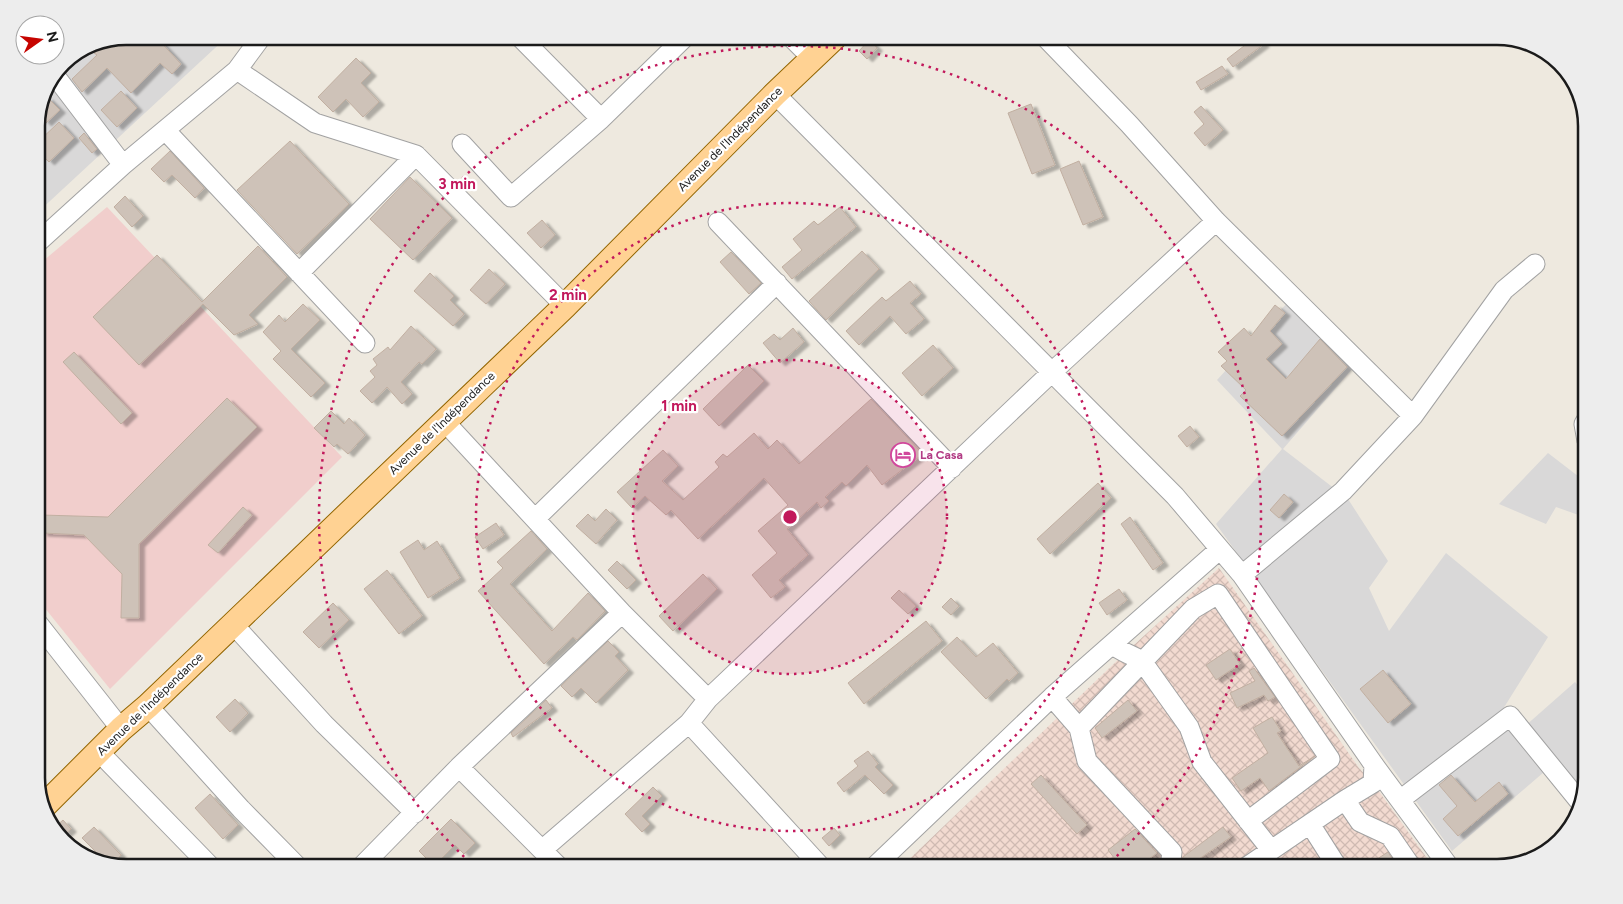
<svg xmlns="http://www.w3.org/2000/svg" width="1623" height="904" font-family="Figtree,sans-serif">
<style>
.residential{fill:#d9d8d8}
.commercial{fill:#f1cecc}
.military{fill:url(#military-cross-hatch)}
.building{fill:#cec2b8;stroke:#c1afa1;filter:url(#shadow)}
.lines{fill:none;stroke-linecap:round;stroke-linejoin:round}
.minor-casing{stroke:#a2a2a2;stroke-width:21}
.major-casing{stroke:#926500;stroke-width:26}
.minor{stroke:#fff;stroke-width:19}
.major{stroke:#ffd293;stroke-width:24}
.ring{fill:none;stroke:#c2185b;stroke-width:2.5;stroke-dasharray:2.5 5}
.labels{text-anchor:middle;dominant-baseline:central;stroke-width:4.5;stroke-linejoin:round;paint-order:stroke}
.street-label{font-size:12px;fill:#1b1b1b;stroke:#fff}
.hotel-label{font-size:12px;font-weight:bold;fill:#b23c85;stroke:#fff;text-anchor:start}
.rim{fill:none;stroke:#1b1b1b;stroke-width:2.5}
.centre{fill:#c2185b;stroke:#fff;stroke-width:2.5}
.ring-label{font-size:15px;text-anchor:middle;font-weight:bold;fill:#c2185b;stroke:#fff;stroke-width:4.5;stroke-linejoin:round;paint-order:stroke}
</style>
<defs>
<pattern id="military-cross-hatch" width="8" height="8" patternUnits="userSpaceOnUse" patternTransform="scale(1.25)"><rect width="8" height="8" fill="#f2dad0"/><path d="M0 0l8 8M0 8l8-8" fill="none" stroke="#cfbab2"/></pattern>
<filter id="shadow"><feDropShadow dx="5.5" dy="3" stdDeviation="1" flood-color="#0004"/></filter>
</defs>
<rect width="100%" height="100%" fill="#eee9df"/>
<path class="residential" d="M126 36H228L36 214V121L63 62 92 43Z
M1289 301 1353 368 1283 449 1348 499 1388 561 1369 588 1389 631 1446 553 1548 637 1498 717 1515 735 1575 682 1587 696V778L1583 791 1558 760 1452 851 1216 524 1282 449 1217 380Z
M1548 453 1587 483V518L1556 507 1546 524 1499 504Z"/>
<path class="commercial" d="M107 207 342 457 110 689 36 597V267Z"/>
<path class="military" d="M1219 568 1359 768 1373 783 1434 868H900L1124 654Z"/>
<path class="building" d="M126 36H144L150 43 156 37 181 64 172 74 160 63 131 93 107 68 82 92 72 79 97 55 94 53 97 51 90 44Z
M1257 36 1264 44 1233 67 1227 59Z
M869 40 877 48 867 59 859 51Z
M356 58 371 73 361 83 379 102 363 117 346 99 333 112 318 97Z
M1222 66 1228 74 1201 90 1196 82Z
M121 91 137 108 117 127 101 110Z
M47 97 60 110 46 123 39 115Z
M1031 104 1055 165 1032 174 1008 113Z
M1201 106 1223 130 1205 146 1194 133 1204 124 1194 112Z
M59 122 74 138 49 162 36 149V144Z
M84 133 97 149 92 153 79 138Z
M290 141 349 204 297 254 237 190Z
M170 151 204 188 195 198 172 175 164 182 151 169Z
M1079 161 1103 217 1083 225 1060 169Z
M410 177 452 218 413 260 370 219Z
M125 196 143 216 132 227 114 207Z
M840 207 856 227 792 279 782 267 802 250 793 239 814 221 818 225Z
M542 220 555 235 541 248 527 233Z
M258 246 287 277 249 315 258 324 234 335 203 304 139 365 93 317 157 255 202 302Z
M862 251 879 269 826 320 809 301Z
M731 252 761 283 749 294 720 262Z
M489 269 505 284 486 304 470 290Z
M430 273 454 296 450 300 464 314 453 326 414 291Z
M910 281 921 294 910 303 924 319 906 334 890 316 859 345 846 331 882 297 886 301Z
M303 304 320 320 291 349 325 383 311 397 273 359 281 351 263 332 279 315 285 322Z
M1275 305 1285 313 1270 331 1282 344 1266 359 1286 379 1320 339 1347 367 1282 436 1240 396 1246 390 1221 366 1227 361 1218 352 1244 328 1251 336Z
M411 326 436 349 422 364 419 362 401 382 412 394 402 404 387 387 372 403 360 391 375 377 370 371 377 365 373 359 388 347 390 350Z
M793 328 804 342 780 363 763 343 774 334 780 340Z
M933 345 953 368 922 396 902 373Z
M74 352 132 413 121 424 63 362Z
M748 365 764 381 719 426 703 409Z
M227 398 257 427 139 544V618H121L122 574 84 535 42 533V515L108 517Z
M871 399 923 454 882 485 867 465 846 486 842 482 825 497 829 501 821 508 817 502 787 529 808 555 779 580 785 587 771 598 752 575 777 553 758 531 788 505 764 478 698 539 671 510 666 515 645 496 632 508 617 492 663 450 678 466 662 481 683 500 719 467 715 462 723 454 727 457 754 433 768 449 777 440 799 464Z
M331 411 344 424 349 418 365 435 348 454 337 444 334 447 314 428Z
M1190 426 1199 437 1187 447 1178 436Z
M1098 483 1111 498 1050 554 1037 539Z
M1284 494 1293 502 1279 518 1270 510Z
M243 507 252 515 218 553 208 545Z
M606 509 617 520 596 544 576 526 588 514 595 521Z
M1130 517 1163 563 1153 570 1121 524Z
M496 523 504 535 483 549 475 537Z
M531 531 547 549 510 584 552 631 588 593 605 611 577 640 573 637 544 664 478 591 503 568 497 562Z
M418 540 424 550 437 541 460 578 428 598 400 552Z
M617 561 636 580 627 589 608 570Z
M387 570 422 616 399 634 364 589Z
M703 574 717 589 673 631 659 616Z
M1119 589 1127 600 1107 615 1099 603Z
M899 590 916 606 908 614 891 598Z
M951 598 959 606 951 615 942 607Z
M333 603 349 620 319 648 303 632Z
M926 621 942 641 864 704 848 683Z
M957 637 976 657 993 643 1018 673 1009 681 1007 679 986 699 941 652Z
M608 641 619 652 615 656 628 670 596 703 581 688 572 697 561 686Z
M1230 649 1240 664 1216 680 1206 665Z
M1254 668 1275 697 1268 701 1264 695 1237 708 1230 693 1255 681 1249 671Z
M1383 670 1411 704 1388 723 1360 689Z
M235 699 248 713 230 732 216 717Z
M546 700 552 708 513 737 511 733Z
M1128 700 1137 711 1102 738 1095 728Z
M1272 717 1281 731 1277 733 1299 766 1315 756 1269 791 1260 778 1241 791 1232 778 1268 753 1253 728Z
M868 751 878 764 875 767 893 785 884 794 865 775 844 792 837 783 858 766 854 761Z
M1041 775 1087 825 1077 834 1031 784Z
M1451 775 1475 802 1499 782 1508 794 1458 836 1443 819 1457 806 1439 785Z
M653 787 662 796 642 816 650 824 642 832 625 814Z
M210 794 238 825 223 839 195 808Z
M451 819 475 843 464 854 455 845 434 866 419 851Z
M63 820 71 829 62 837 53 829Z
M94 827 121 855 112 864 106 862 82 838Z
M1223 827 1231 837 1186 868 1182 862 1183 857Z
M834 828 840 835 829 846 822 838Z
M1135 829 1157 853 1137 868H1122L1108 850Z
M1388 852 1396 865 1391 868H1363Z"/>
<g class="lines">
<defs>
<path id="minor" d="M519 36 601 119
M790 36 812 58
M1044 36 1129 124 1216 221 1413 416
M237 70 315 123 416 155 565 306
M56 77 123 165
M775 94 1175 496 1242 575 1374 765 1450 868
M166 131 365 343
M462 144 511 197 601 119 686 36
M718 222 952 468
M36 244 123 165 237 70 262 36
M299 273 416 155
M1587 419 1584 424 1587 441
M444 421 622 613 708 699
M536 518 777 283
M1242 575 1343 491 1413 416 1504 290 1535 264
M36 621 121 729
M233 624 324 724 415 813
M1112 644C1122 653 1131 654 1142 661L1189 727 1202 762 1271 850
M1052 697 1079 728 1087 761 1172 852 1170 868
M148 706 241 809 299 868
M1079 728 1193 609 1218 594 1330 759 1248 821
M99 752 212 868
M459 767 560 868
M1345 800 1360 822 1390 836 1412 868
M1400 800 1510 716 1580 802
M1310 824 1338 868
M542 850 689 723
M360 868 459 767 622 613
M822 868 689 723 708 699 1051 373 1216 221
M873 868 1052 697 1220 549
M1245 868 1345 800 1373 783 1374 765"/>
<path id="major" d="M44 806 121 729 148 706 565 306 775 94 836 36"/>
</defs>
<use href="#minor" class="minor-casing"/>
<use href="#major" class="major-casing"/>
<use href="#minor" class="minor"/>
<use href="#major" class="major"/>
</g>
<circle cx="790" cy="517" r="157" fill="#c2185b" fill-opacity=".12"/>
<g class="ring">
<circle cx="790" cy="517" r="157"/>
<circle cx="790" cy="517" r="314"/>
<path d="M475 867A471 471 0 1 1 1105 867"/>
</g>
<defs>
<symbol id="hotel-ring" viewBox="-11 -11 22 22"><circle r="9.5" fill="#fff" stroke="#d1479c" stroke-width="1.5"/><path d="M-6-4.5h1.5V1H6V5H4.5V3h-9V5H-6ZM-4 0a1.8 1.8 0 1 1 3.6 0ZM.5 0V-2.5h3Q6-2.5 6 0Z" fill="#d1479c"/></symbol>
</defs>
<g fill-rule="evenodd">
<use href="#hotel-ring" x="889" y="441" width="28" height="28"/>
</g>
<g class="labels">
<g class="street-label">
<text transform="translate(730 139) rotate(-45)">Avenue de l'Indépendance</text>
<text transform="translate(442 423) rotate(-44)">Avenue de l'Indépendance</text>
<text transform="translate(150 704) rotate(-44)">Avenue de l'Indépendance</text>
</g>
<g class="hotel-label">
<text x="920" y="455">La Casa</text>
</g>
</g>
<path d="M0 0H1623V904H0ZM126 45H1497A81 81 0 0 1 1578 126V778A81 81 0 0 1 1497 859H126A81 81 0 0 1 45 778V126A81 81 0 0 1 126 45Z" fill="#ededed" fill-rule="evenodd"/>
<path class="rim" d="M126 45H1497A81 81 0 0 1 1578 126V778A81 81 0 0 1 1497 859H126A81 81 0 0 1 45 778V126A81 81 0 0 1 126 45Z"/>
<circle cx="790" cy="517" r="8" class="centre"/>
<g class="ring-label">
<text x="457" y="189">3 min</text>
<text x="568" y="300">2 min</text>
<text x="679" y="411">1 min</text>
</g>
<g transform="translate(40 40) rotate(76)"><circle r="24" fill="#ffffff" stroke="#a4a4a4"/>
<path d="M0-4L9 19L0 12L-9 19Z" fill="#c60400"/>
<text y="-8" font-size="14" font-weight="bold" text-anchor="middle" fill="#1b1b1b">N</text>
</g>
</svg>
